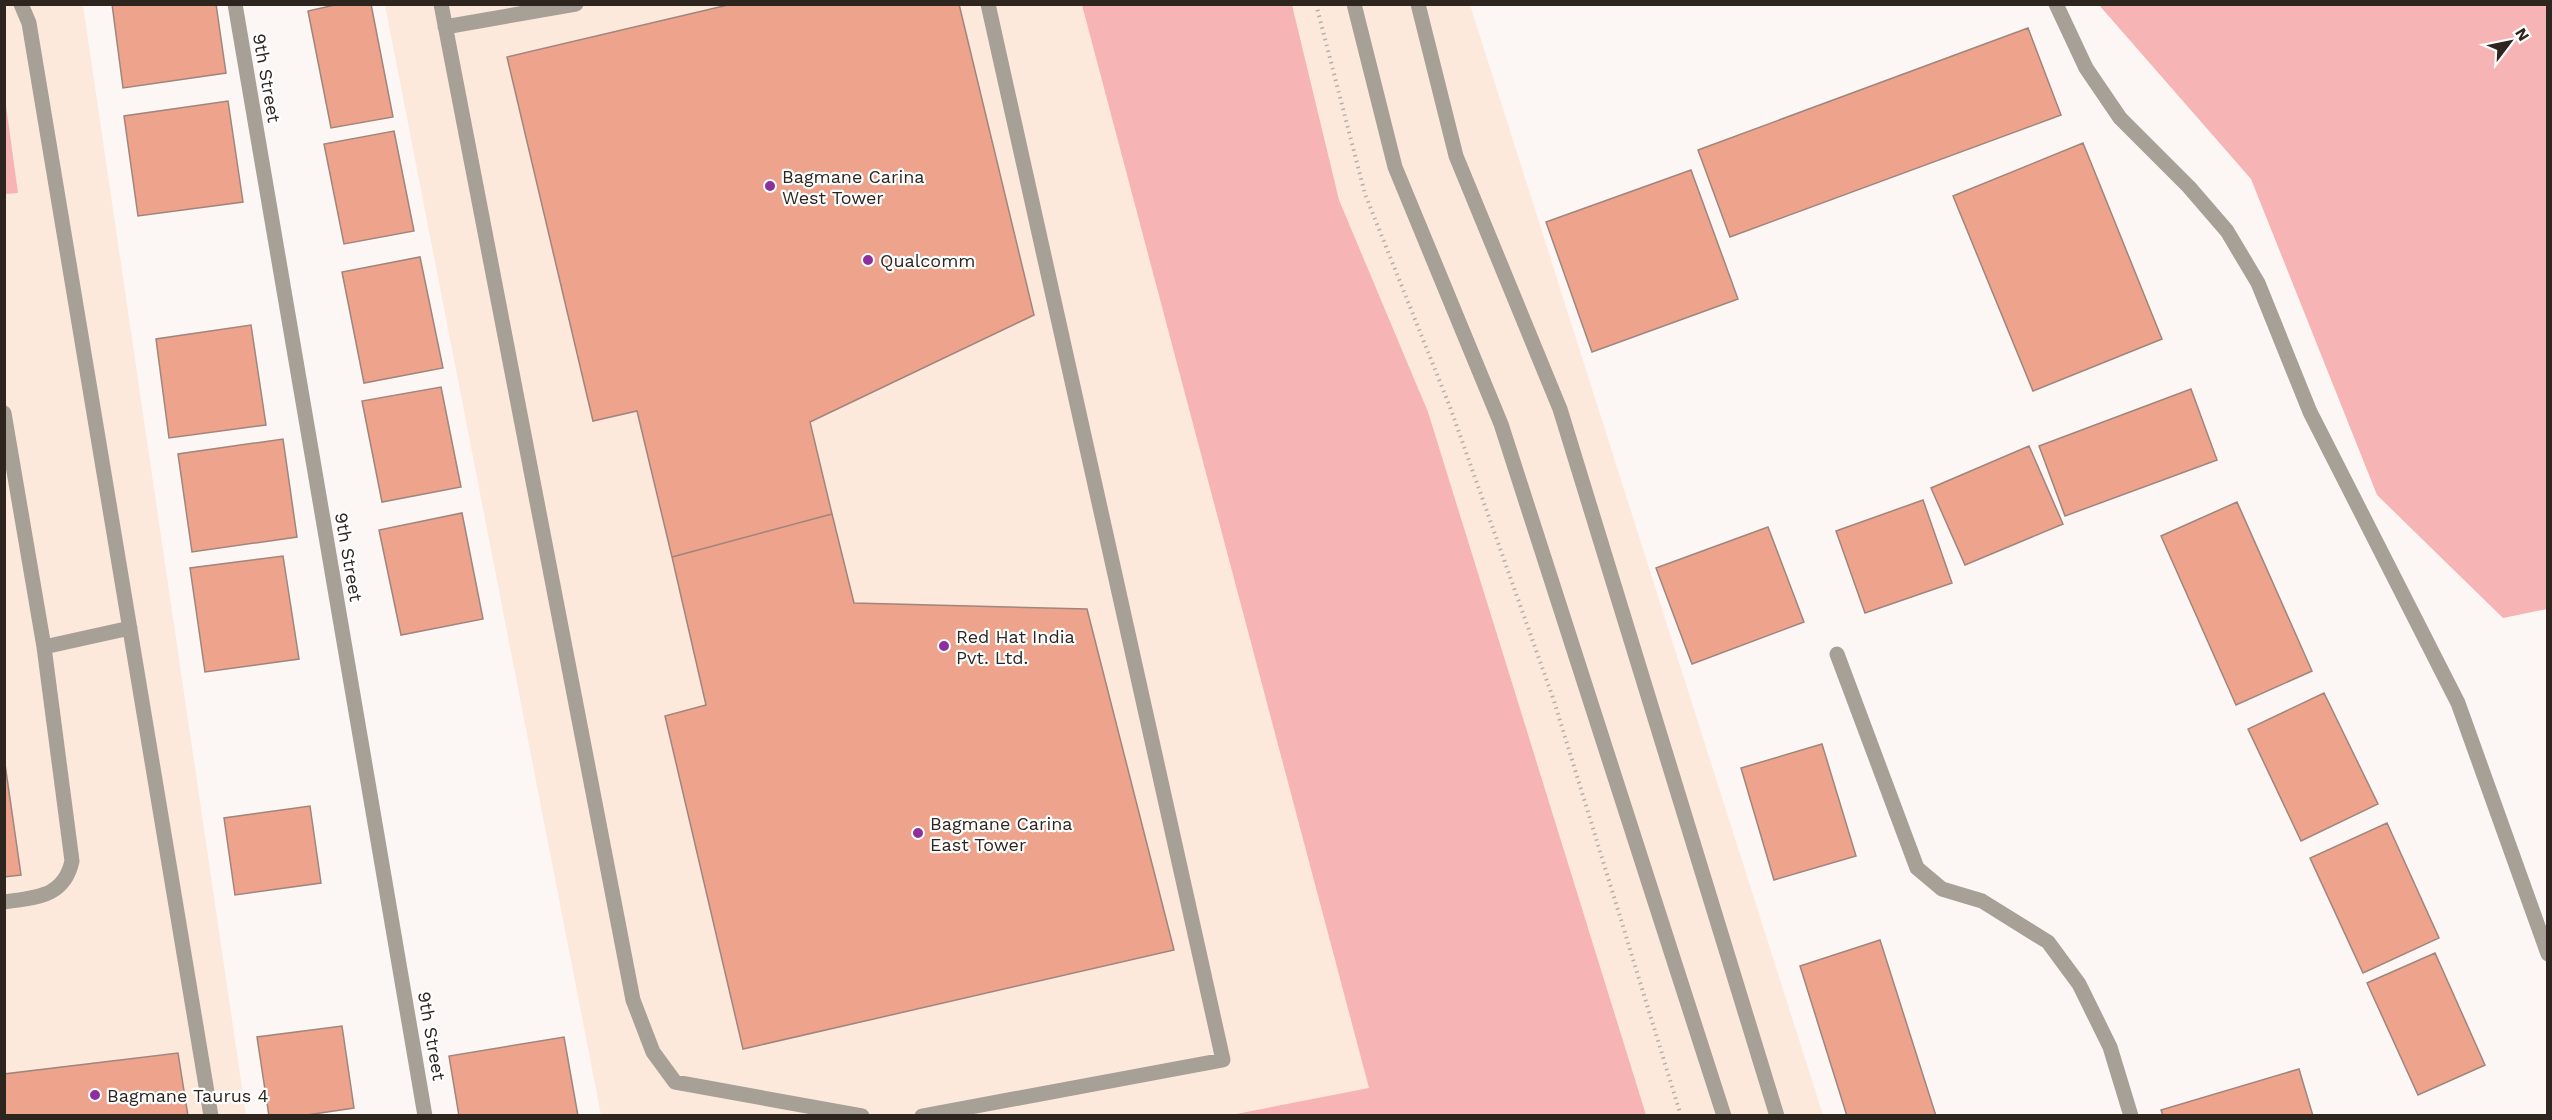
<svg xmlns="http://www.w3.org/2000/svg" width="2552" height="1120" font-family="'Work Sans',sans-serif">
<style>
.built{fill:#fce9dc}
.green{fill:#f7b4b4}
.building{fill:#eda38c;stroke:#a0857d;stroke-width:1.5}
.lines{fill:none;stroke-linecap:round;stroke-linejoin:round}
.path{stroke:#b5afab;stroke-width:4;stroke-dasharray:1.5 4.5;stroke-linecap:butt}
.service{stroke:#a7a096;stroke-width:15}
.minor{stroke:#a7a096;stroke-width:15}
.poi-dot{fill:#8d309b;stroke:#fff;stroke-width:2}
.labels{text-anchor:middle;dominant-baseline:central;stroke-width:4.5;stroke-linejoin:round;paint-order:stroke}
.street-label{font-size:18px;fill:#2e251f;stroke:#fff}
.poi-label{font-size:18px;fill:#2e251f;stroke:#fff;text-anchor:start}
</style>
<rect width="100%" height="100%" fill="#fcf7f4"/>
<path class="built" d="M5 5H83L246 1115 5 1116Z
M385 5H1470L1823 1115H1646L1622 1040 1231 1115H601Z"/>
<path class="green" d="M1082 5H1292L1339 200 1428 412 1646 1115H1231L1369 1088Z
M2099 5H2547V609L2503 618 2377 495 2251 179Z
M5 98 18 193 5 194H4Z"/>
<path class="building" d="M112 4H216L226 73 123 88Z
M339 4H371L393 117 331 128 308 11Z
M732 4H959L1034 315 810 422 832 514 672 557 637 411 593 421 507 57Z
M2028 28 2061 115 1730 237 1698 150Z
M228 101 243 202 138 216 124 116Z
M394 131 414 231 344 244 324 144Z
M2083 143 2162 339 2033 391 1953 196Z
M1691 170 1738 299 1592 352 1546 222Z
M420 257 443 368 364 383 342 272Z
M251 325 266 425 169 438 156 339Z
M441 387 461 487 382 502 362 401Z
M2191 389 2217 460 2065 516 2039 446Z
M283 439 297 537 192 552 178 454Z
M2029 446 2063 524 1965 565 1931 488Z
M1923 500 1952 583 1865 613 1836 531Z
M2237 502 2312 671 2236 705 2161 536Z
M462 513 483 619 401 635 379 530Z
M832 514 854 603 1087 609 1174 950 743 1049 665 716 706 705 672 557Z
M1768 527 1804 622 1692 664 1656 568Z
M283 556 299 659 205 672 190 568Z
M2324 693 2378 804 2301 841 2248 729Z
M1822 744 1856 856 1774 880 1741 768Z
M4 757 21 875 4 877Z
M310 806 321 883 235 895 224 818Z
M2387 823 2439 938 2363 973 2310 858Z
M1880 940 1936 1116H1847L1800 966Z
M2435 953 2485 1065 2418 1095 2367 983Z
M342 1026 354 1108 300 1116H269L257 1037Z
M564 1037 578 1116H459L449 1056Z
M178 1053 188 1116H4V1074Z
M2299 1069 2313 1116H2163L2161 1110Z"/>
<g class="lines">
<path class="path" d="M1316 4 1365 194 1450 407 1554 701 1681 1116"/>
<path class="service" d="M21 4 29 23 211 1116
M441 4 633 1000 653 1052 675 1082 862 1116
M2056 4 2086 68 2120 118 2189 187 2227 231 2258 283 2310 412 2458 703 2548 954
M445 27 576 4
M4 413 44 647 72 861C64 897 37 897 4 902
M44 647 130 628
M1837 654 1917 868 1942 889 1982 901 2048 942 2079 984 2110 1047 2131 1116
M922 1116 1223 1060 988 4"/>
<path class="minor" d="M235 4 425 1116
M1354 4 1395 167 1501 424 1724 1116
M1418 4 1456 156 1560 409 1777 1116"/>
</g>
<g class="poi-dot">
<circle cx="770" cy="186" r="6"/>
<circle cx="868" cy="260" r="6"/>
<circle cx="944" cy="646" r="6"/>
<circle cx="918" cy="833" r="6"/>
<circle cx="95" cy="1095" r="6"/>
</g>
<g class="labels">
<g class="street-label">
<text transform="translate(267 78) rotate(80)">9th Street</text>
<text transform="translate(349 557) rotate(80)">9th Street</text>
<text transform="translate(432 1036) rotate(80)">9th Street</text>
</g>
<g class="poi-label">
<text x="782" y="176">Bagmane Carina<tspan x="782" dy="21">West Tower</tspan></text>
<text x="880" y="260">Qualcomm</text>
<text x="956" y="636">Red Hat India<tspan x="956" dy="21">Pvt. Ltd.</tspan></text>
<text x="930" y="823">Bagmane Carina<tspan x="930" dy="21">East Tower</tspan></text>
<text x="107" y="1095">Bagmane Taurus 4</text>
</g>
</g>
<rect width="2552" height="1120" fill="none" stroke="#2e251f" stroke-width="12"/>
<g transform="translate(2510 42) rotate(58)" stroke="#ffffff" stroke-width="4.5" paint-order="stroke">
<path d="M0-4.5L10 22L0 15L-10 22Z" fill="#2e251f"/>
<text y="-9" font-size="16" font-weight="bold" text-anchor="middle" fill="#2e251f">N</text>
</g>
</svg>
